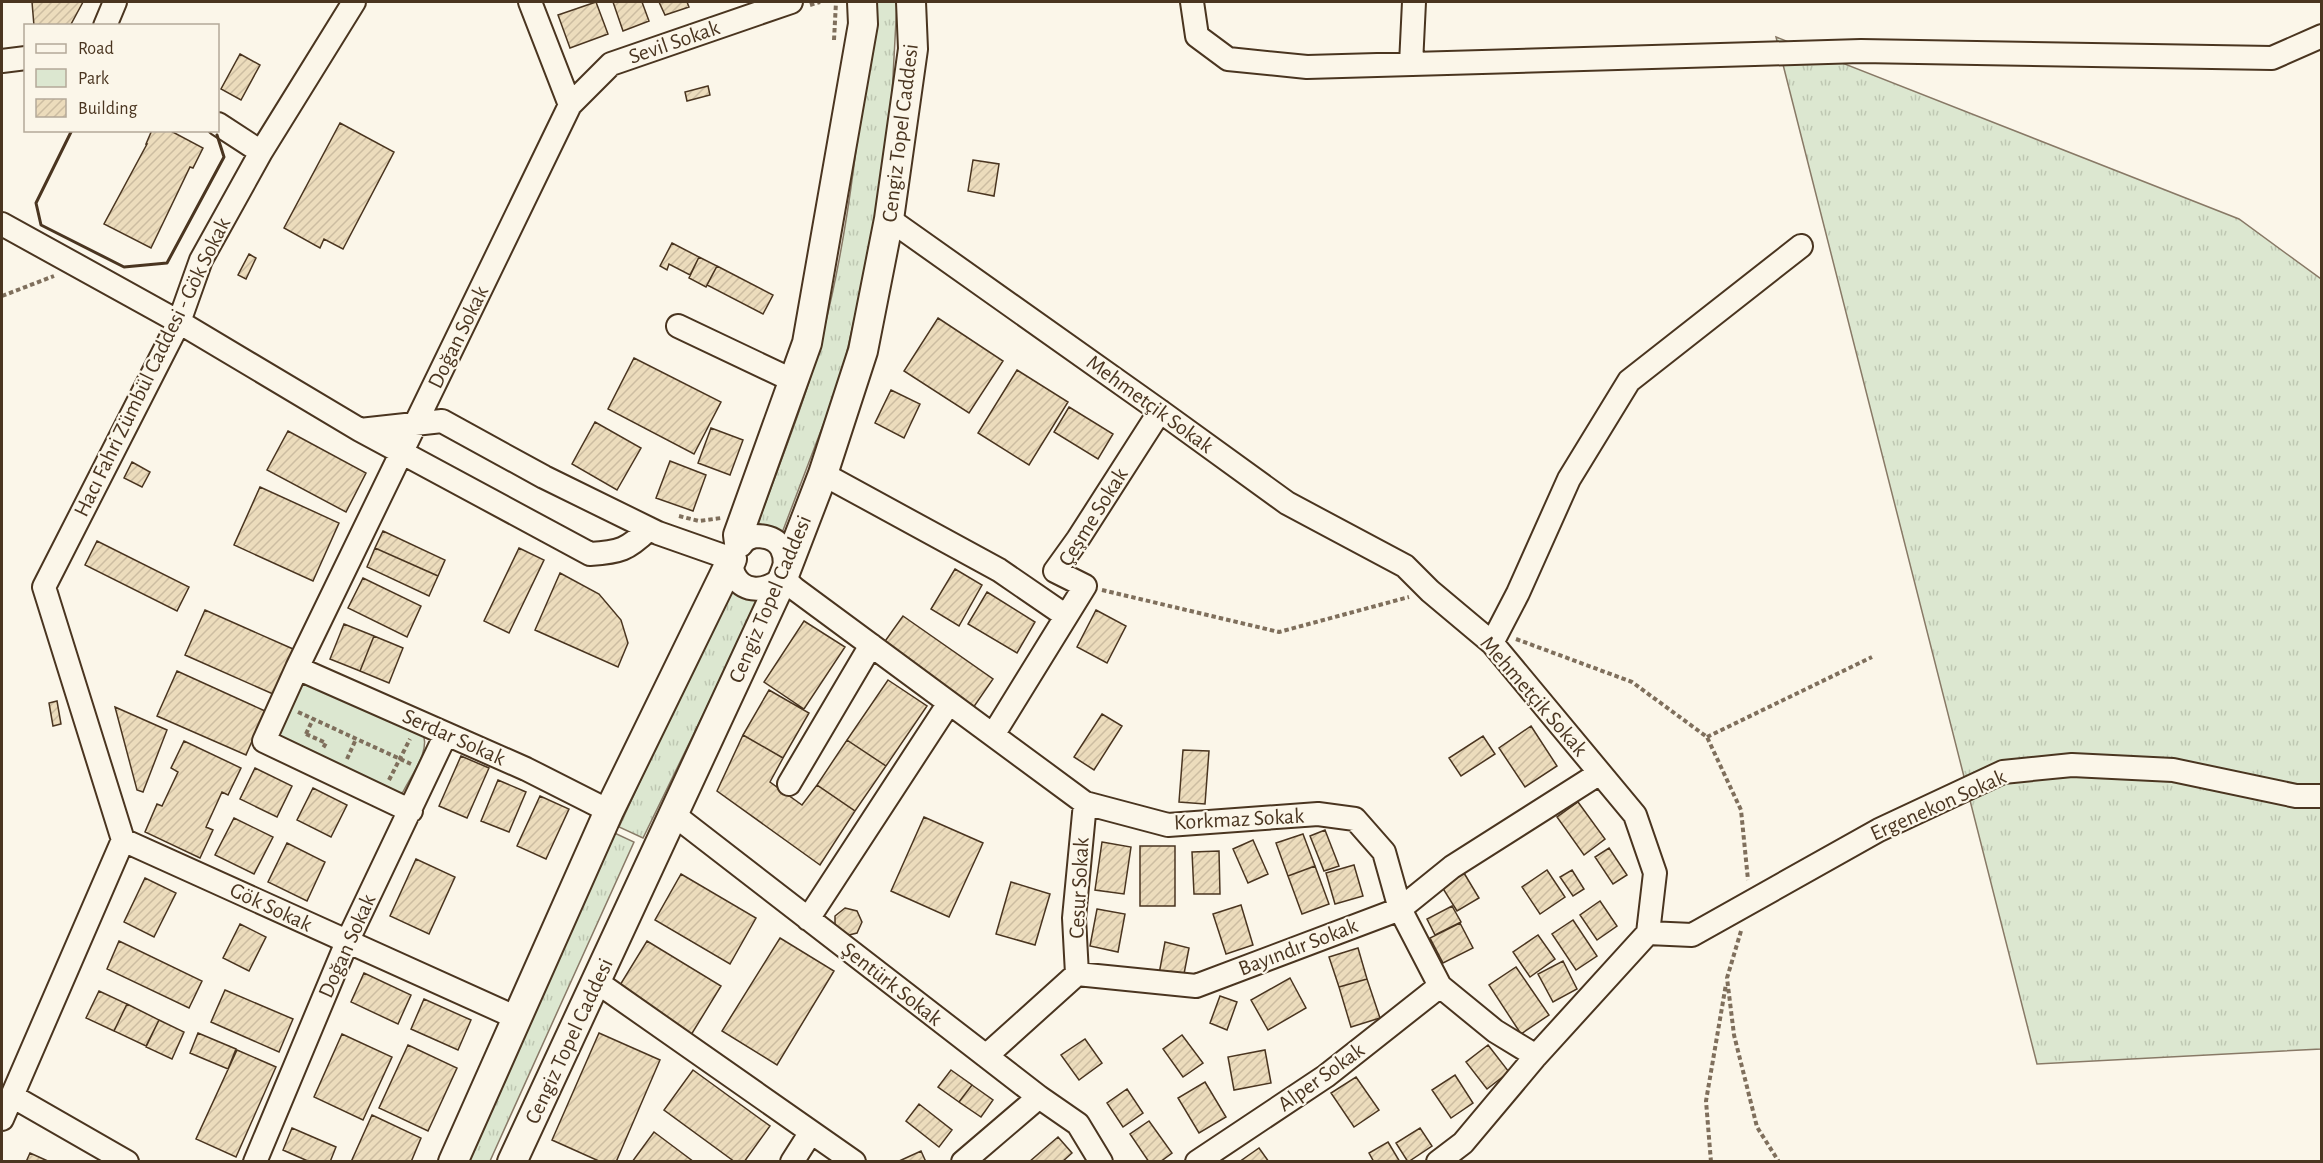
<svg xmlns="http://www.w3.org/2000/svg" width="2323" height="1163" font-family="'Alegreya Sans',sans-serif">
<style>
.grass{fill:url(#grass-tufts);stroke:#887966;stroke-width:1.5}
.green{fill:#dce7d0;stroke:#887966;stroke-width:1.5}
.building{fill:url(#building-hatch);stroke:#4a3520;stroke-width:1.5}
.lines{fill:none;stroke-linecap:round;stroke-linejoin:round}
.minor-casing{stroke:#4a3520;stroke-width:26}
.major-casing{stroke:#4a3520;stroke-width:32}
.path{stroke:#7f6f5c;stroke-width:4;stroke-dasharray:4.5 3;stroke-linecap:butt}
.minor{stroke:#fbf6e9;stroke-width:22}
.major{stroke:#fbf6e9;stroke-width:28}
.wall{stroke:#4a3520;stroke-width:3}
.labels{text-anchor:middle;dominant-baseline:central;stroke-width:4.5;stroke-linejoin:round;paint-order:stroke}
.street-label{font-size:22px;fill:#4a3520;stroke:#fbf6e9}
</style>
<defs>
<pattern id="grass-tufts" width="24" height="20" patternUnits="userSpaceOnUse" patternTransform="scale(1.5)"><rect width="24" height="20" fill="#dce7d0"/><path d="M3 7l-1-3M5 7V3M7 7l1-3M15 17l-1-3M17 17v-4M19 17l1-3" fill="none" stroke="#bec7b2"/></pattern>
<pattern id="building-hatch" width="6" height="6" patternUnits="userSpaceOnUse" patternTransform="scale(1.5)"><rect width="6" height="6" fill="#ecdcbc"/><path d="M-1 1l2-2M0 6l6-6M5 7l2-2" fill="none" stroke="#ccbda1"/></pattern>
</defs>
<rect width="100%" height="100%" fill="#fbf6e9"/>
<path class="grass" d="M871 2H897L890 132 869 254 841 378 782 533 758 523C781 459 808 395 824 329 851 222 861 111 871 2Z
M1776 37 2239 219 2321 279V1049L2037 1064Z
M730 586 760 598 643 838 619 827Z
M608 830 634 842 490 1161 459 1162Z"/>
<path class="green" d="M301 681 422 731C432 750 411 775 403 792L398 795 287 744 280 735V729Z"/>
<path class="building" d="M32 2H83L70 26H34Z
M596 2 608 34 570 48 558 15Z
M613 2H642L649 21 623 31Z
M659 2H687L689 7 665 15Z
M240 54 260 65 241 100 221 89Z
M708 86 710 95 687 101 685 92Z
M340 123 394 152 343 249 324 239 320 248 284 228Z
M152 130H169L203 148 193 168 190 167 151 248 104 224 147 144H146Z
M973 160 999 164 994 196 968 191Z
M672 243 699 257 690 275 669 264 667 270 660 266Z
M249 254 256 258 246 279 238 275Z
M699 257 717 266 706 287 689 278Z
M717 266 773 295 763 314 707 285Z
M938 318 1003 361 969 413 904 371Z
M634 358 721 402 694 454 608 409Z
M1017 370 1068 402 1029 465 978 433Z
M891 390 920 404 904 438 875 423Z
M1069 407 1113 434 1098 459 1054 432Z
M595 422 641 448 617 490 572 464Z
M711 428 743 440 730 475 698 463Z
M288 431 366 473 346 512 267 470Z
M670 461 706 475 693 511 656 498Z
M132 462 150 472 142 487 124 478Z
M260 487 339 523 313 581 234 545Z
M383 531 445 560 438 576 375 548Z
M97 541 189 587 177 611 85 565Z
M375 548 438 576 429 596 367 567Z
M519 548 544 560 509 633 484 621Z
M955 569 982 585 959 626 931 609Z
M560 573 599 594 621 620 628 643 618 667 535 630Z
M363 578 421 606 407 637 348 608Z
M987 592 1035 622 1017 653 968 624Z
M205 610 293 649 273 694 185 655Z
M1096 610 1126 626 1107 663 1077 647Z
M903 616 993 679 973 708 883 644Z
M804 621 845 647 804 709 764 682Z
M344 624 374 636 360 671 330 659Z
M374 636 403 648 389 683 360 671Z
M177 671 265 711 246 755 157 716Z
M888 680 927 706 886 766 847 740Z
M769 690 809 713 783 758 743 735Z
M57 701 61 724 53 726 49 703Z
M115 707 167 730 143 792 137 790Z
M1102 714 1122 726 1094 770 1074 757Z
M1531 726 1557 766 1525 787 1499 748Z
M743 735 783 758 770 782 802 805 817 785 855 811 820 865 717 791Z
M1483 736 1495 754 1461 776 1449 758Z
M847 740 886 766 855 811 817 785Z
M184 741 241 768 228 795 222 792 206 827 213 830 200 858 145 832 157 804 162 806 178 772 171 768Z
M1183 750 1209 751 1205 804 1179 802Z
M461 756 489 768 467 818 439 806Z
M255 768 292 786 277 817 240 799Z
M498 780 526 792 509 832 481 821Z
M313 788 347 805 331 837 297 820Z
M540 796 569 809 546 859 517 846Z
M1578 802 1605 839 1584 855 1557 817Z
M924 817 983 843 949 917 891 891Z
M234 818 273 837 254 874 215 855Z
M1325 830 1339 866 1324 871 1310 836Z
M1303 834 1315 866 1288 876 1276 843Z
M1253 840 1268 874 1248 883 1233 849Z
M1102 842 1131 847 1124 894 1095 890Z
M287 843 325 862 307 901 268 882Z
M1140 846H1175V906H1140Z
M1609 848 1627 875 1613 884 1595 857Z
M1219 851 1220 894H1194L1192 852Z
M416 859 455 877 429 934 390 916Z
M1354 865 1363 896 1335 904 1326 873Z
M1315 866 1329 904 1302 914 1288 876Z
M1547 870 1565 897 1540 914 1522 887Z
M1572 870 1584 889 1573 896 1560 877Z
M1464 873 1479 898 1457 911 1442 887Z
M681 874 756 918 730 964 655 920Z
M145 878 176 893 154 937 124 922Z
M1011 882 1050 894 1035 945 996 934Z
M1600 901 1617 926 1597 940 1580 915Z
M1241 905 1253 945 1226 954 1213 914Z
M1452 906 1461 922 1435 935 1427 919Z
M845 908 857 911 862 922 857 933 845 936 835 929V916Z
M1097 909 1125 914 1118 952 1090 946Z
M1573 920 1597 956 1576 970 1552 934Z
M1460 923 1473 948 1443 963 1430 938Z
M240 924 266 937 249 971 223 958Z
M1538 935 1555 959 1530 977 1513 952Z
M780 938 834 971 777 1065 722 1031Z
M119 941 202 981 189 1008 107 969Z
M647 941 721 986 691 1035 617 990Z
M1165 942 1189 948 1183 979 1159 974Z
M1358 948 1367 979 1339 987 1329 957Z
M1563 961 1577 989 1553 1002 1538 974Z
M1516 967 1549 1015 1521 1034 1489 985Z
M364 973 411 995 398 1024 351 1002Z
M1290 978 1306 1008 1268 1030 1251 1000Z
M1367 979 1380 1018 1351 1027 1339 987Z
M225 990 293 1019 279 1052 211 1022Z
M99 991 127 1004 114 1031 86 1018Z
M1220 996 1237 1002 1227 1030 1210 1023Z
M424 999 471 1020 458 1050 411 1029Z
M127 1004 159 1020 146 1046 114 1031Z
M159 1020 184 1032 172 1059 146 1047Z
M198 1033 236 1049 228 1069 190 1053Z
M599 1033 660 1060 616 1162H601L552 1140Z
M342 1034 392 1057 363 1120 314 1097Z
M1182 1035 1203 1063 1183 1077 1163 1049Z
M1085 1039 1102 1063 1079 1080 1061 1055Z
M408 1045 457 1068 428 1131 379 1108Z
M1488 1045 1509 1072 1487 1089 1466 1062Z
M237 1050 276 1067 236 1157 196 1139Z
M1265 1050 1271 1083 1234 1090 1228 1057Z
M693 1070 770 1126 744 1162H735L664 1110Z
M951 1070 972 1085 959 1102 938 1087Z
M1455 1075 1473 1103 1451 1118 1432 1090Z
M1356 1077 1379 1110 1354 1127 1331 1093Z
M1205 1082 1226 1117 1199 1133 1178 1098Z
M972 1085 993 1100 981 1117 959 1102Z
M1127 1089 1143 1113 1123 1127 1107 1103Z
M919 1104 952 1130 939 1147 906 1121Z
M372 1115 421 1138 411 1162H351Z
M1149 1121 1172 1153 1160 1162H1149L1130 1134Z
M292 1128 336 1147 330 1162H310L283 1150Z
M1420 1128 1432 1146 1408 1162 1396 1143Z
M654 1132 694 1162H632Z
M1058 1137 1072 1153 1062 1162H1029Z
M1388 1142 1400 1162H1374L1369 1153Z
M1259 1148 1269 1162H1239Z
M921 1151 926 1162H897Z
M30 1153 50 1162H26Z"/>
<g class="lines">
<defs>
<path id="minor" d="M1192 2 1197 36 1228 59 1307 67 1861 51 2272 58 2322 36
M105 26 115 2
M2 61 26 58
M1411 64 1414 2
M570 105 611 64 791 2
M218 124 261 152
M889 219 1160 411 1287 503 1405 566 1430 591 1492 643 1635 815 1655 873 1648 933 1536 1056 1463 1143 1438 1162
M2 224 179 322 360 430 442 421 544 477 658 533 732 559
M678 326 794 381
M360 430 590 554C620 552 627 550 649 529
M823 474 999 570 1066 616
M755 536C783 536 788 554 783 578 736 614 710 549 755 536Z
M783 578 795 589 1085 803 1168 825 1318 814 1355 819 1384 852 1400 909 1440 986 1495 1031 1536 1056
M1492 643 1518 593 1569 479 1629 381 1801 246
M297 668 526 769 609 811
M993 735 1085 586 1055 571 1078 539 1160 411
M789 784 871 645
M411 811 264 741 297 668 570 105 530 2
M673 814 1039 1097 1078 1124 1101 1162
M123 840 517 1018
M808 919 949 703
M1648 933 1692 935 1879 830 2003 772 2072 765 2173 770 2296 796H2322
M1077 974 1074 918 1085 803
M597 982 854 1162
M986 1056 1077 974 1196 986 1400 909 1452 867 1600 773
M12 1096 127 1162
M2 1119 123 840 44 587 179 322 201 260 261 152 354 2
M255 1162 347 942 446 734
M792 1162 811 1132
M963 1162 1039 1097
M1197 1162 1326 1076 1440 986"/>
<path id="major" d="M739 543 738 535 807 343 863 24 862 2
M453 1162 609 811 732 559
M512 1162 783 578 823 474 863 351 889 219 913 49 911 2"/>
</defs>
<use href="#minor" class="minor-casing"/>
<use href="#major" class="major-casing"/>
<path class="path" d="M810 5 820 2
M834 40 836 2
M2 296 54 276
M679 516 699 521 721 518
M1102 590 1279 632 1409 597
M1516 639 1632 682 1707 737 1741 810 1748 880
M298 712 411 764
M306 734 326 743 323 748
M306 734 313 719
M1707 737 1872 657
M347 759 356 739
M389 780 410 739
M1741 931 1727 978 1734 1035 1757 1127 1779 1162
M1711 1162 1706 1101 1726 984"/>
<use href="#minor" class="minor"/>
<use href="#major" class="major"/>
<path class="wall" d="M72 130 36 203 41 225 124 267 167 263 224 157 217 135"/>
</g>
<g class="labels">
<g class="street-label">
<text transform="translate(674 42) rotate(-19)">Sevil Sokak</text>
<text transform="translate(900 133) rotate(-83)">Cengiz Topel Caddesi</text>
<text transform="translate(458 337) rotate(-64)">Doğan Sokak</text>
<text transform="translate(152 367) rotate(-64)">Hacı Fahri Zümbül Caddesi - Gök Sokak</text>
<text transform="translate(1150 404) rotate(36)">Mehmetçik Sokak</text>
<text transform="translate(1093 517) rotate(-58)">Çeşme Sokak</text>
<text transform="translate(770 599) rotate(-67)">Cengiz Topel Caddesi</text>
<text transform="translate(1534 696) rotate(49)">Mehmetçik Sokak</text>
<text transform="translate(454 737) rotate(24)">Serdar Sokak</text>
<text transform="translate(1938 805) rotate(-24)">Ergenekon Sokak</text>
<text transform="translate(1239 819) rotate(-3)">Korkmaz Sokak</text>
<text transform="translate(1079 888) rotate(-87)">Cesur Sokak</text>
<text transform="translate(271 907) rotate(25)">Gök Sokak</text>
<text transform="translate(347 946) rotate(-66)">Doğan Sokak</text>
<text transform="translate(1298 947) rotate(-21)">Bayındır Sokak</text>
<text transform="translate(892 984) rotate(38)">Şentürk Sokak</text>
<text transform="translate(569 1041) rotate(-65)">Cengiz Topel Caddesi</text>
<text transform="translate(1321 1077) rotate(-36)">Alper Sokak</text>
</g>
</g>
<rect width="2323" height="1163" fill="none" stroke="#4a3520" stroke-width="6"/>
<rect x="24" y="24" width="195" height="108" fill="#fbf6e9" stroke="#b4a999" stroke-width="1.5"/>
<rect x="36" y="44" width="30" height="9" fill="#fbf6e9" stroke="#b4a999" stroke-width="1.5"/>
<text x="78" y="54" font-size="18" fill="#4a3520">Road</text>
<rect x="36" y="69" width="30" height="18" fill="#dce7d0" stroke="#b4a999" stroke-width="1.5"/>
<text x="78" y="84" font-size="18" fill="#4a3520">Park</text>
<rect x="36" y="99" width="30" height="18" fill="url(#building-hatch)" stroke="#b4a999" stroke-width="1.5"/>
<text x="78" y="114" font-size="18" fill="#4a3520">Building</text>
</svg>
